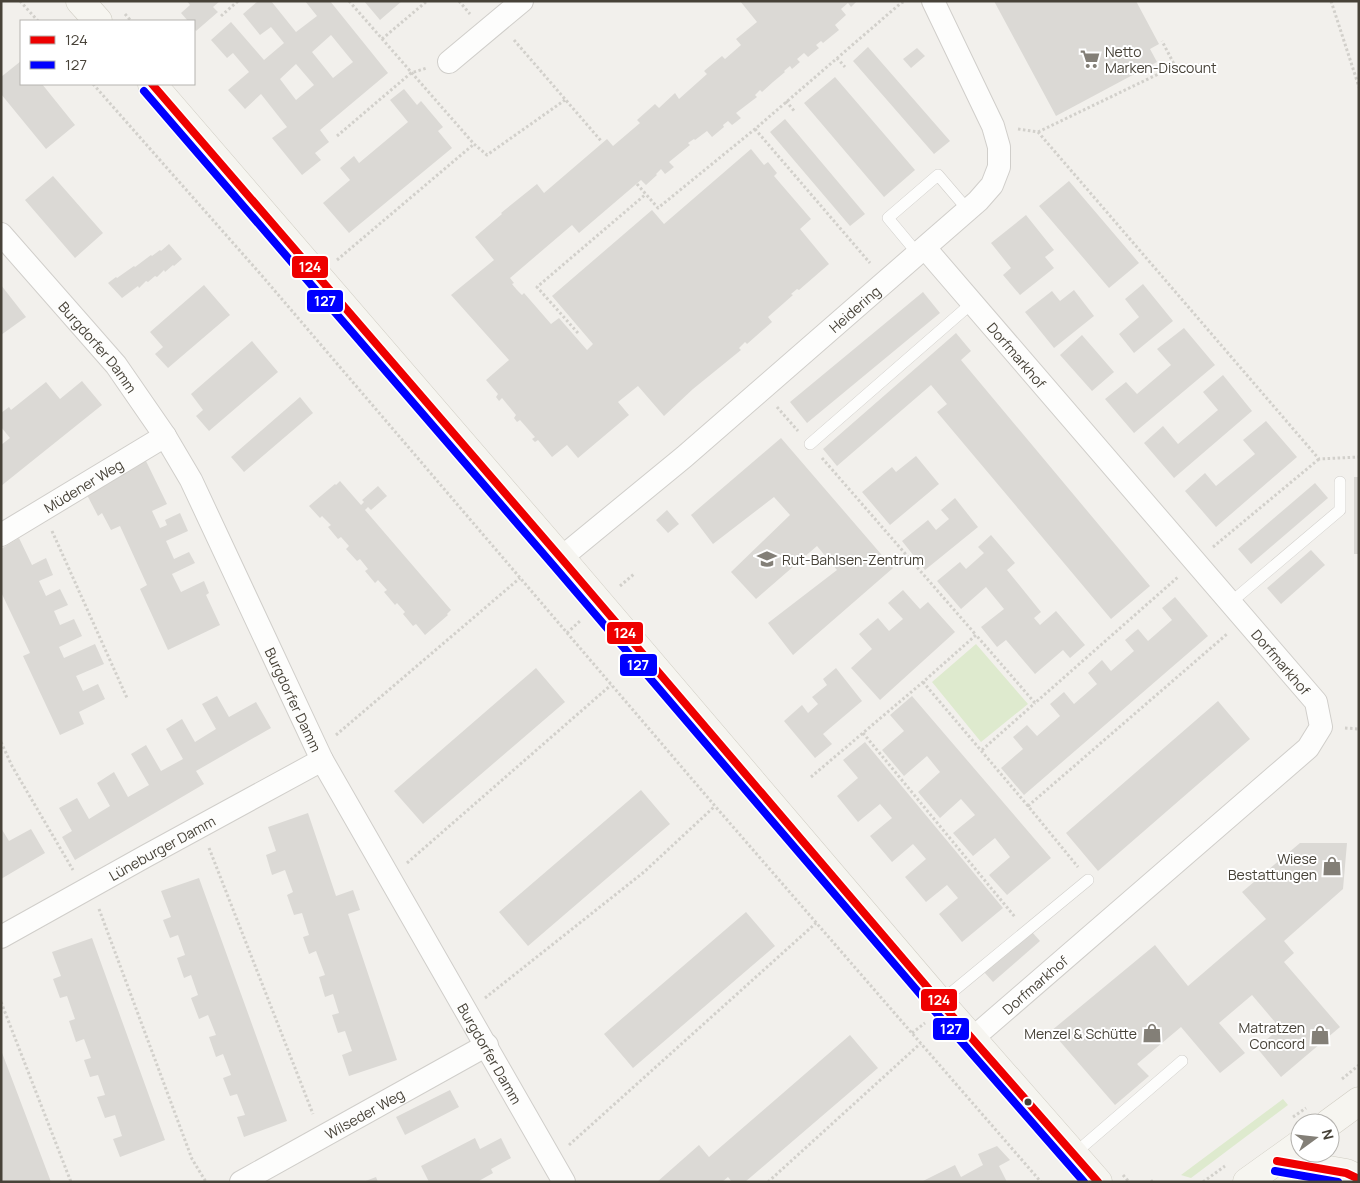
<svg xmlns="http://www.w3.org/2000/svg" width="1360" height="1183" font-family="Manrope,sans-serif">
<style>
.green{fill:#deeace}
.building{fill:#dbd9d5;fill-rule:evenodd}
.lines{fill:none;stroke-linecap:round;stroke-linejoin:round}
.lane-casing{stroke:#d0ceca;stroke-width:12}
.street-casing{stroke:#d0ceca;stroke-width:24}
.secondary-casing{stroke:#d0cdc3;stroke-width:29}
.path{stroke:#d2d0cb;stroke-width:3;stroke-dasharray:2.5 2.5;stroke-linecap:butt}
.lane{stroke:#fdfdfc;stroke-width:11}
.street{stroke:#fdfdfc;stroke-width:22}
.secondary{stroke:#f6f5f0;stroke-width:28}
.bus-1-casing{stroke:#fff;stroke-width:11}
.bus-2-casing{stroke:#fff;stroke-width:11}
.bus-1{stroke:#e00;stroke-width:8}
.bus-2{stroke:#00f;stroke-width:8}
.bus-dot{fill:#474238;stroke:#fff;stroke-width:2}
.labels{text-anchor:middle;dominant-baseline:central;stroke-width:4;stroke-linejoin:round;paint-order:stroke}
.poi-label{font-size:14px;fill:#474238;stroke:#fff;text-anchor:end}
.street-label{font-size:14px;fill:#474238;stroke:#fff}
.line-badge{stroke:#fff;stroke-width:2}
.badge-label{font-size:14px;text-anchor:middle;font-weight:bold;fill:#fff}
</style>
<rect width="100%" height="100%" fill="#f2f0ec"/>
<path class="green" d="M976 644 1028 704 981 742 932 682Z
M1283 1099 1288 1105 1191 1178 1181 1175Z"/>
<path class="building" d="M187 1H220L213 7 218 12 196 31 194 28V21H188L181 13 190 5Z
M258 1H271L296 32 317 16 305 1H330L388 73 320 130 329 142 315 153 321 160 302 175 272 138 287 127 261 94 245 109 228 90 249 72 233 53 227 58 211 40 231 22 264 60 284 43 271 27 260 35 243 14ZM331 35 353 62 333 78 312 52ZM296 64 314 85 296 100 280 79Z
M364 1H402L380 20Z
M740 1H857L851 7 848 3 841 9 846 15 835 25 839 30 823 43 821 41 816 45 819 48 808 57 804 53 797 59 800 62 792 69 790 66 784 71 785 72 773 82 762 92 760 90 755 95 757 97 736 113 741 118 736 122 732 125 728 121 723 125 724 127 712 137 707 131 695 140 694 139 688 143 690 145 669 162 674 167 669 171 665 174 661 169 656 174 657 175 646 185 641 180 579 233 572 225 510 278 514 283 512 284 517 290 522 295 524 293 551 324 559 318 587 350 593 344 552 296 652 210 664 224 751 149 764 165 768 162 777 173 774 176 811 219 800 229 829 264 799 290 797 289 791 294 793 295 768 317 772 322 747 344 745 342 739 348 741 350 693 389 664 416 638 386 618 402 629 415 578 458 567 445 552 457 538 440 535 442 532 439 535 437 520 420 517 422 514 418 516 415 502 398 499 401 496 397 498 394 486 380 509 360 451 295 494 260 475 237 502 214 501 213 537 184 544 193 607 139 613 146 640 123 637 120 655 104 659 108 675 93 679 99 707 74 704 71 722 56 725 59 741 45 736 39 757 22Z
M994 1H1136L1159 44 1150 49 1157 62 1056 116Z
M868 47 950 141 934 154 853 61Z
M917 48 925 56 911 68 903 59Z
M21 61V84H42L75 125 46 149 1 94V77Z
M835 77 915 170 884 197 804 103Z
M404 89 417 105 421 101 443 127 438 131 452 148 349 233 323 203 350 180 340 168 354 156 359 163 408 122 390 100Z
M785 119 865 214 850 226 770 132Z
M53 176 103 233 75 258 25 200Z
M1069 181 1139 263 1109 288 1039 206Z
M1026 215 1054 250 1045 257 1054 268 1020 295 1003 275 1011 268 991 243Z
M169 244 182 259 174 266 173 265 165 272 164 270 157 277 155 276 148 282 146 281 139 288 138 286 122 298 108 283 116 277 117 278 134 266 135 267 151 255 152 256 160 250 161 251Z
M1143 284 1173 321 1134 353 1119 334 1139 317 1125 299Z
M1 285 26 317 1 335Z
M204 285 230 315 168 368 155 354 163 347 150 332Z
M1074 290 1094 316 1054 348 1025 312 1052 291 1060 301Z
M923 292 940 313 807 423 790 402Z
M1184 328 1215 365 1134 433 1105 399 1126 382 1137 394 1171 365 1157 349Z
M956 333 971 351 961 360 1150 586 1111 619 937 412 947 404 931 385 837 466 823 449Z
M1082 335 1114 372 1092 391 1060 355Z
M252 341 278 372 209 431 196 416 203 410 191 394Z
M1223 375 1252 411 1174 478 1144 443 1163 426 1178 444 1218 410 1203 392Z
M82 381 102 405 1 486V445L10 438 1 427V413L9 407 11 410 46 382 60 399Z
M300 397 313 413 244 472 231 457Z
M1266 421 1297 457 1216 527 1185 491 1205 473 1216 486 1255 454 1243 440Z
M781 438 893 568 793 655 768 623 837 570 817 546 756 599 731 572 790 515 774 497 713 544 691 515Z
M916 456 939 484 890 525 862 492 892 467 896 472Z
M145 459 167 504 152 511 160 528 167 525 165 520 180 513 188 531 166 541 174 559 189 552 195 563 172 574 181 592 204 581 209 593 206 595 220 625 168 650 140 589 147 585 120 526 111 530 102 513 98 516 87 495Z
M1354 477H1359V554H1354Z
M340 481 361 505 364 502 362 500 378 486 387 496 371 510 368 507 365 510 451 610 447 614 448 615 425 635 416 624 413 626 403 614 405 612 397 603 395 605 384 592 387 590 378 580 375 583 365 571 368 569 360 559 357 561 346 549 349 546 341 537 338 539 328 527 331 525 322 516 320 518 309 506 335 484 336 485Z
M1315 483 1328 498 1251 564 1238 549Z
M955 498 978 527 925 570 902 541 928 520 936 530 949 519 941 510Z
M667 510 679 524 668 533 656 520Z
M991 535 1015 563 1007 570 1041 612 1034 618 1040 625 1056 611 1085 645 1070 658 1063 650 1035 674 1006 640 997 647 981 627 1004 609 986 587 961 609 937 581 960 562 966 569 984 553 978 547Z
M19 538 32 565 46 558 53 575 39 581 46 596 60 589 68 605 54 611 60 625 74 619 82 636 59 647 64 658 95 644 104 664 76 676 83 691 98 684 105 699 79 712 84 724 60 735 23 656 30 653 1 592V549Z
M1311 550 1325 565 1281 604 1267 588Z
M903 590 920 609 928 602 955 632 880 700 851 668 872 649 859 634 878 618 889 631 903 619 888 603Z
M1175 597 1208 636 1024 795 1001 768 1023 749 1013 737 1027 725 1037 736 1060 716 1050 704 1064 692 1074 704 1097 684 1088 673 1102 660 1111 671 1134 651 1125 640 1138 629 1148 641 1172 620 1162 608Z
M536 668 565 702 423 824 394 791Z
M836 668 862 701 823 734 832 744 815 758 784 721 802 705 808 713 818 704 812 697 827 685 823 679Z
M217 696 229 717 256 702 271 728 196 771 204 784 75 860 62 837 72 831 59 808 77 798 89 819 110 806 97 783 114 772 128 797 149 785 131 754 146 745 161 771 183 759 166 729 182 719 195 742 216 729 202 704Z
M912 696 1051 858 1007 895 989 875 1010 857 995 838 973 856 953 833 975 815 961 799 940 818 918 792 940 772 927 756 904 776 882 750 904 731 890 715Z
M1218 701 1250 739 1098 871 1066 833Z
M865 742 1003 908 962 942 939 914 958 898 947 885 926 902 905 877 926 859 913 844 892 862 870 836 892 818 880 804 858 822 837 796 858 778 843 760Z
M641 790 670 824 528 946 499 912Z
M308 813 336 896 353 890 360 910 348 914 397 1060 349 1076 342 1055 352 1051 345 1031 338 1033 332 1015 339 1013 333 994 325 997 319 977 325 975 316 951 309 954 303 937 309 935 302 913 294 915 287 895 293 892 285 870 272 875 266 855 276 851 268 827Z
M1 828 9 841 31 829 45 853 1 879Z
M1300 843H1347L1343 889 1284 941 1294 953 1284 962 1340 1027 1281 1077 1257 1048 1280 1028 1252 995 1219 1023 1245 1053 1220 1073 1181 1027 1137 1064 1149 1076 1115 1105 1051 1031 1155 945 1188 986 1266 919 1242 892Z
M199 878 287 1121 244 1137 237 1117 245 1115 237 1094 230 1096 223 1078 231 1075 223 1054 216 1057 209 1037 216 1035 208 1015 199 1019 191 998 198 995 191 975 184 978 177 958 185 955 178 935 170 938 163 920 171 917 161 891Z
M746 912 775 946 633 1068 604 1034Z
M1032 932 1040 941 993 982 984 972Z
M92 938 165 1140 120 1157 113 1139 122 1136 115 1115 105 1118 97 1097 105 1095 98 1075 90 1077 84 1060 91 1058 84 1039 76 1042 69 1021 75 1019 67 996 60 998 53 979 61 976 52 952Z
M850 1035 878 1068 745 1182H732L728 1177 722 1182H657L699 1145 709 1157Z
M1 1050 51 1182H1Z
M450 1090 459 1107 405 1135 396 1117Z
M475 1138 480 1149 501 1138 511 1158 491 1169 493 1173 477 1182H429L421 1166Z
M997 1146 1010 1160 999 1166 1007 1182H921L955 1165 961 1177 983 1165 978 1154Z
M376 1177 378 1182H363Z"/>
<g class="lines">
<defs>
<path id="lane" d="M918 254 888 218 938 175 968 210
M810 444 972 303
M1230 603 1340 510V482
M940 1002 1088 880
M1074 1154 1182 1061"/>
<g id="street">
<path d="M449 62 522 1"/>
<path id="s1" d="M1 234 116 365 165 436 191 480 322 760 564 1182"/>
<path id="s2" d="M925 248 1316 702 1321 727 1308 748 973 1038"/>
<path id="s3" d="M1 535 165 436"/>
<path id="s4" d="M561 558 684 457 978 201 992 185 999 167V147L993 126 933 1"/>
<path id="s5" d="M1 937 146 856 322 760"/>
<path id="s6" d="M241 1182 487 1045"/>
</g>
<path id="secondary" d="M80 1 98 21
M152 84 561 558 940 1002 1098 1182
M1329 1123 1359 1101
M1277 1161 1346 1173 1359 1179
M1247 1182 1300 1144"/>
</defs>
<use href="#lane" class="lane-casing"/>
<use href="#street" class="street-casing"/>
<use href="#secondary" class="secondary-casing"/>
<path class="path" d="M20 1 38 21
M349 1 474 144 487 155 565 100
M459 1 470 14
M1331 1 1359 87
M125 14 131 21
M221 16 238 1
M382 39 427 1
M514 40 602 142
M837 58 845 67
M93 84 263 277 715 806 1041 1182
M786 101 795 112
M755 129 870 263
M1018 129 1038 132 1319 459 1359 457
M1038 132 1175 66 1162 41
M337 136 411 73 427 68
M637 184 658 208 755 129 901 3 905 1
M337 260 474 144
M578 333 537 287 646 194
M777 407 798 431
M822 458 976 635
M52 531 127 698
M1213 547 1319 459
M620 586 634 574
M567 633 581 620
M923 682 1028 806 1078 867
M1345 728 1359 729
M863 733 1015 917
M336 735 520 578
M1 742 12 766 73 870
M982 750 1035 703
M811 777 923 682 976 635 1035 703 1178 577
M1028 806 1227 634
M209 848 313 1114
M407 863 611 685
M99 909 192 1159 206 1182
M485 998 644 872 715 806
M1 1002 71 1182
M912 1033 925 1023
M1342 1079 1359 1065
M1293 1117 1306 1108
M569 1145 816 923
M1123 1175 1129 1182
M768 1182 921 1043
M1151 1182 1155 1179
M1203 1182 1225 1166"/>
<use href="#lane" class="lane"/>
<use href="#street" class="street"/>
<use href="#secondary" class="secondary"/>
<defs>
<path id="bus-1" d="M152 84 561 558 940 1002 1098 1182
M1277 1161 1346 1173 1359 1179"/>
<path id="bus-2" d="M144 91 553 565 932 1008 1084 1182
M1275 1171 1338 1182"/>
</defs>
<use href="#bus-1" class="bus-1-casing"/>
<use href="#bus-2" class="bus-2-casing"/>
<use href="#bus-1" class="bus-1"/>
<use href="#bus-2" class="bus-2"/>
</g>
<defs>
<symbol id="supermarket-bare" viewBox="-9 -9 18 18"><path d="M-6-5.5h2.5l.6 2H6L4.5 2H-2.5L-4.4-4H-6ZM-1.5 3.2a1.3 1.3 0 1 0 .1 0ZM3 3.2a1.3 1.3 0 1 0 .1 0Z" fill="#837f77" stroke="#fff" stroke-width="2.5" paint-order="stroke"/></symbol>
<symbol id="school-bare" viewBox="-9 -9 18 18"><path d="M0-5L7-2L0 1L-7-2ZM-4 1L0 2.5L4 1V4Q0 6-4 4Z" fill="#837f77" stroke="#fff" stroke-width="2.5" paint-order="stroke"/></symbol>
<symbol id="shop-bare" viewBox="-9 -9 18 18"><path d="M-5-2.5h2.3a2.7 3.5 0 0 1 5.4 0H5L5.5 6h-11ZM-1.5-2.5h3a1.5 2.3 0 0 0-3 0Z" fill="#837f77" stroke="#fff" stroke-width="2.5" paint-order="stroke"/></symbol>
</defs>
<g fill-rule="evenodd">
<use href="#supermarket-bare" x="1076" y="45" width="28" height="28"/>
<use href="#school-bare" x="753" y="545" width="28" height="28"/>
<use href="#shop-bare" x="1318" y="852" width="28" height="28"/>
<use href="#shop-bare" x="1138" y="1019" width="28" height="28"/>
<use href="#shop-bare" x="1306" y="1021" width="28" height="28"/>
</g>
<circle class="bus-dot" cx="1028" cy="1102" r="4.5"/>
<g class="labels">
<g class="poi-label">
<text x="1105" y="51" text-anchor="start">Netto<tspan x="1105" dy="16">Marken-Discount</tspan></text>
<text x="782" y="559" text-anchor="start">Rut-Bahlsen-Zentrum</text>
<text x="1317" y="858">Wiese<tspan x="1317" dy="16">Bestattungen</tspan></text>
<text x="1305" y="1027">Matratzen<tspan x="1305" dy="16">Concord</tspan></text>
<text x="1137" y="1033">Menzel &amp; Schütte</text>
</g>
<g class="street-label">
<text stroke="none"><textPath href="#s4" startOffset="385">Heidering</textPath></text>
<text stroke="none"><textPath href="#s1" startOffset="149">Burgdorfer Damm</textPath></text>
<text stroke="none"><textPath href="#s2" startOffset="141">Dorfmarkhof</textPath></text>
<text stroke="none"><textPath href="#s3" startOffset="96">Müdener Weg</textPath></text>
<text stroke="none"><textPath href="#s2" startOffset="546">Dorfmarkhof</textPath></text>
<text stroke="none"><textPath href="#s1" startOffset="554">Burgdorfer Damm</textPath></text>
<text stroke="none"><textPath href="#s5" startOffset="184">Lüneburger Damm</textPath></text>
<text transform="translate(1035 985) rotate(-41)">Dorfmarkhof</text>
<text stroke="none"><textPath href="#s1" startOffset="959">Burgdorfer Damm</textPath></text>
<text stroke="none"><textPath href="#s6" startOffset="141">Wilseder Weg</textPath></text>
</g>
</g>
<g class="line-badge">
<rect x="291" y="255" width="38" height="24" rx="5" fill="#e00"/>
<rect x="306" y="289" width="38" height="24" rx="5" fill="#00f"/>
<rect x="606" y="621" width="38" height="24" rx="5" fill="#e00"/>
<rect x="619" y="653" width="39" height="24" rx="5" fill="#00f"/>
<rect x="920" y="988" width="38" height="24" rx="5" fill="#e00"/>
<rect x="932" y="1017" width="38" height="24" rx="5" fill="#00f"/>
</g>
<g class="badge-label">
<text x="310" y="272">124</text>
<text x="325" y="306">127</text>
<text x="625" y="638">124</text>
<text x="638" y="670">127</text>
<text x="939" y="1005">124</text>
<text x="951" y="1034">127</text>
</g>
<rect width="1360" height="1183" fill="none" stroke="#474238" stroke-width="5"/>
<rect x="20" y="20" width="175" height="65" fill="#ffffff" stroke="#b5b3af"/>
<rect x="30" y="36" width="25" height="8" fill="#ee0000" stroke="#b5b3af"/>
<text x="65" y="45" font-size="15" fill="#474238">124</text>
<rect x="30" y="61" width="25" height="8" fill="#0000ff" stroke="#b5b3af"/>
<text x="65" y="70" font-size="15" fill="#474238">127</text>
<g transform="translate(1315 1138) rotate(75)"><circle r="24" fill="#ffffff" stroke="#b5b3af"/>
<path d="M0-4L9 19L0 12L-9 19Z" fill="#837f77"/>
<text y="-8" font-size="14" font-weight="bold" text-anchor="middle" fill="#474238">N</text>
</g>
</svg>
